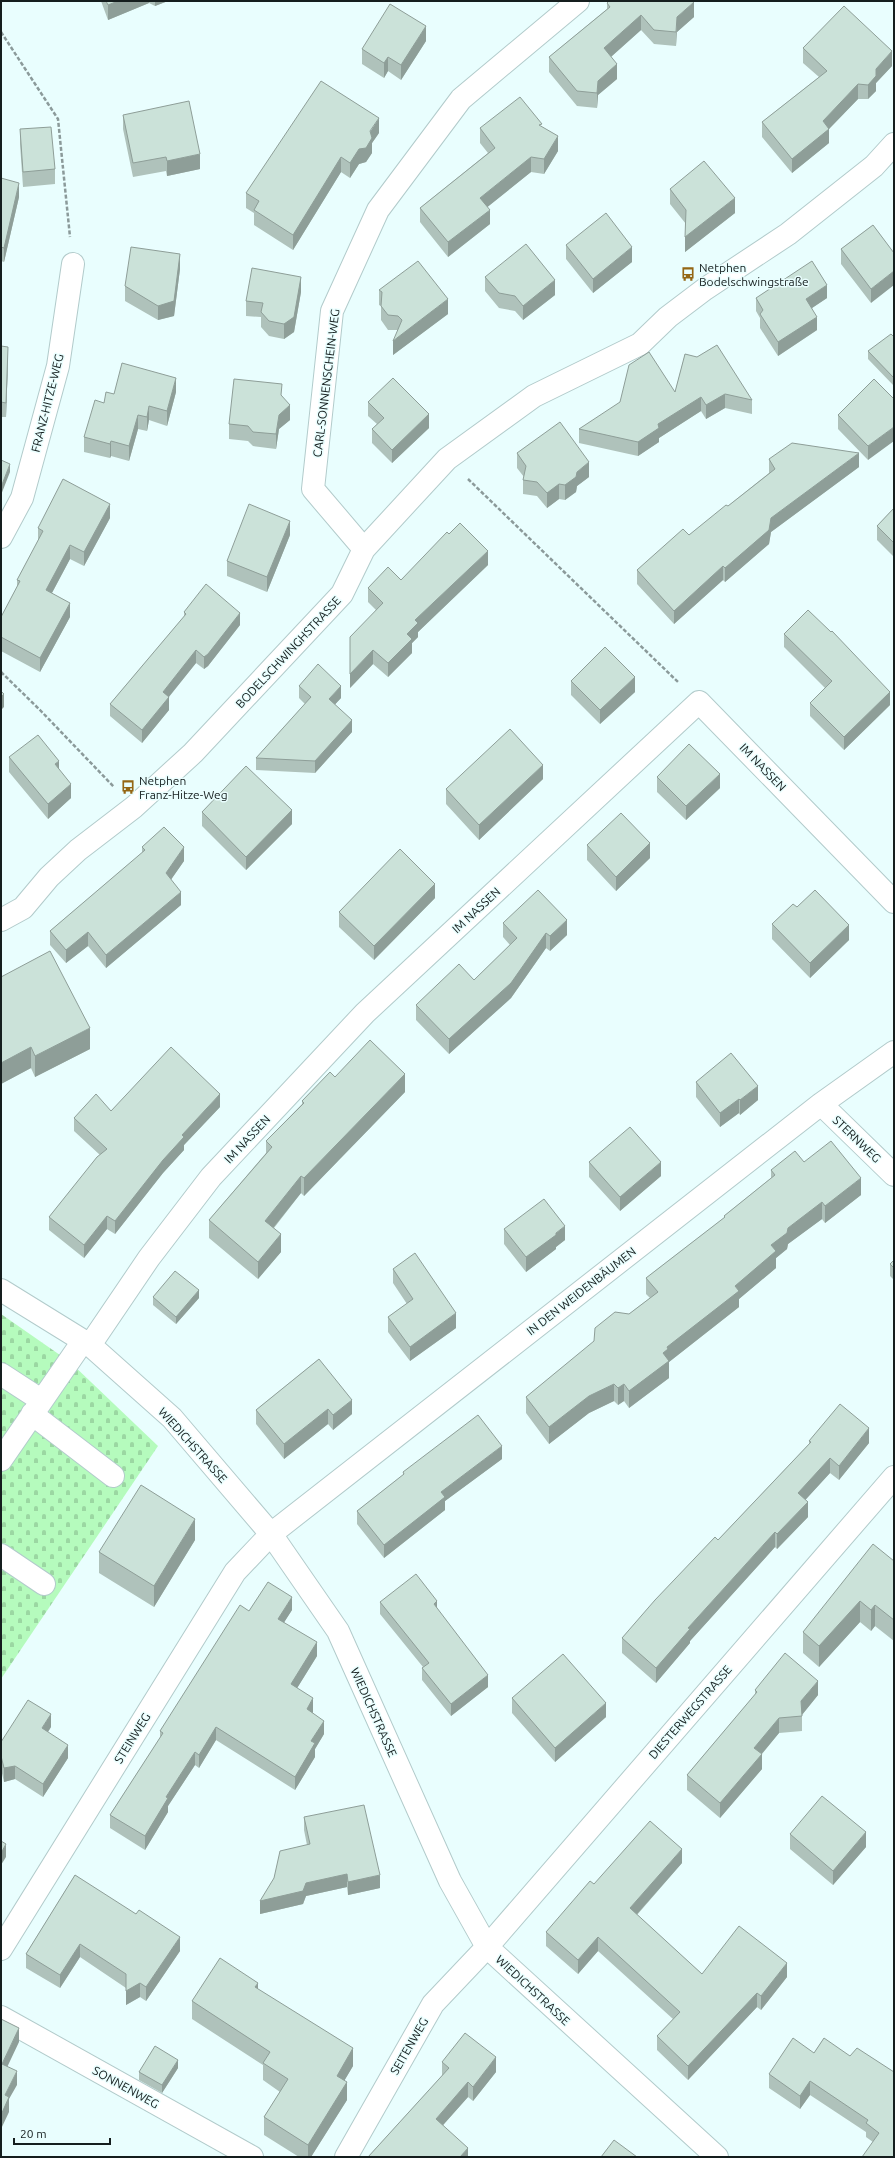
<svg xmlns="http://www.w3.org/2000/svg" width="895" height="2158" font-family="Ubuntu,sans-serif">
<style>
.cemetery{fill:url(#cemetery-stones)}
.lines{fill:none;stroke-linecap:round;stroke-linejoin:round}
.minor-casing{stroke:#b2cbcb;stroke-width:24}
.path{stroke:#8b9a9a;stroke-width:2.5;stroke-dasharray:4 2;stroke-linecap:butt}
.minor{stroke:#fff;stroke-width:22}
.wall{fill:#afc2bb}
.shaded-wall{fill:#8e9e98}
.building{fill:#cbe2d9;stroke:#8e9e98}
.labels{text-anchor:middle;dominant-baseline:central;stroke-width:3;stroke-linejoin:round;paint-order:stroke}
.poi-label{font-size:12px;fill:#151e1e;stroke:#e9fefe;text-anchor:start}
.street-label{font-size:12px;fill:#151e1e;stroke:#e9fefe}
</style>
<defs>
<pattern id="cemetery-stones" width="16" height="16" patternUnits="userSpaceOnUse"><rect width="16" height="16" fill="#b5fbbd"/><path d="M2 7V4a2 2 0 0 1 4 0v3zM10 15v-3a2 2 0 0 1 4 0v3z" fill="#9bd7a2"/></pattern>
</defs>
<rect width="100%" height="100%" fill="#e9fefe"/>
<path class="cemetery" d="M1 1314 70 1362 158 1446 1 1679Z"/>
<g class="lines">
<defs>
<path id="minor" d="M1 537 22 498 58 366 73 264
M364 549 313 489 332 311 378 210 461 99 578 1
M1 920 23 908 49 877 78 850 134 807 193 753 342 594 364 549 447 459 534 396 640 344 668 317 705 289 788 234 874 166 894 144
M821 1104 894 1175
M1 1290 90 1345 172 1418 271 1534 338 1631 450 1881 487 1947 717 2157
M90 1345 149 1258 211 1177 365 1013 699 702 894 902
M1 1374 41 1400
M32 1414 113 1476
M1 1460 83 1341
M1 1555 44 1584
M1 1949 235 1572 271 1534 821 1104 894 1052
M1 2017 252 2157
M346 2157 433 2004 487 1947 894 1477"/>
</defs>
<use href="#minor" class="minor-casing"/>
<path class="path" d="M1 32 58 119 70 237
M468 479 678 682
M1 672 40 710 114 787"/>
<use href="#minor" class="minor"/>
</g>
<path class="wall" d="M101 1H168L155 6 149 3 108 20Z
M607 3 694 17 677 32 676 46 654 44 641 30 611 57 617 79 598 95 597 108 577 106 549 72V57L607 9Z
M426 41 401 80 388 71 384 78 362 64V49Z
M803 48 892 66 876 83V91L868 99H858L829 129V143L792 173 762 137V122L819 77 803 63Z
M123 115 200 169 167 176 166 171 133 177 123 129Z
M542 127 558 151 544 174 531 172 487 207 490 224 448 257 420 222V208L488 153 480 143V128Z
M20 129 55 169V184L23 187 20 144Z
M379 133 372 143V153L366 162 359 164 350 178 341 172 293 250 254 225V213L246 208V193Z
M1 178 19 197 4 262 1 261Z
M670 189 735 213 685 252 686 224 670 204Z
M873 225 871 303 841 264V249Z
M566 245 632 262 593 293 566 259Z
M180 269 174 316 158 320 125 301V286Z
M485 277 555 295 523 320 515 311 499 308 485 291Z
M379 290 448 314 393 355 398 330H388L381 320V306L379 305Z
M301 292 294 332 284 339 269 336 261 327V317L246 316V301Z
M756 298H827L812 308 817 330 778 356 760 328V318L756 311Z
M894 337V386L868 359V351Z
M1 346 8 361 6 417H1Z
M685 354 752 400V414L725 408 706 419 701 411 659 438V442L638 456 579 443V429L675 392Z
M874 379 868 460 838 429V415Z
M176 392 167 426 149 420 147 431 138 429 129 461 111 456 110 458 84 452V437L104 403 114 394Z
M282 396 290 420 279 429 276 449 253 446 248 441 229 439V424Z
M368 402 429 428 392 463 372 443V429L377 424 368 416Z
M517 453 589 477 577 486 576 492 565 500 559 499 547 508 537 496 523 494V480L524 477 517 468Z
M769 459 859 467 771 532 769 544 725 582 723 580 674 624 637 584V570L689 535 728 506 769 473Z
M894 508V557L877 540V526Z
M110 518 84 566 70 559 52 593 70 617 40 672 1 651V617L17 587V580L38 541V528Z
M290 535 267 592 227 576V561Z
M488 565 418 632V637L412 643V653L388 677 373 664 350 688 376 610 368 602V588L401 580Z
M184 612 240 625 208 666 204 669 196 663 169 697V710L142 743 110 716V704L184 617Z
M784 634 890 705 844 750 810 716V703L825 688 784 647Z
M571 681 635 692 600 724 571 695Z
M299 686 341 698 335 704 352 732 315 773 256 770V758L305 704 299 698Z
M9 757 59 769 71 798 48 819 9 772Z
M657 777 720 788 686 820 657 792Z
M543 779 479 840 446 804V789Z
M202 812 292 824 246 870 202 826Z
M587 845 650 858 616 891 587 860Z
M142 847 184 861 171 879 181 905 106 968 88 946 66 963 50 945V931L142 853Z
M435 898 374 960 339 927V912Z
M797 907 849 940 810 978 772 939V924Z
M503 923 567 935 550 951 546 948 511 998 449 1054 416 1020V1005L474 980 510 945 503 937Z
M1 977 90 1049 35 1077 31 1068 1 1084Z
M335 1077 405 1092 304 1196 301 1193 274 1228 281 1252 258 1279 209 1238V1220L266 1153V1141L302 1104V1101Z
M696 1082 758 1100 740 1115 739 1113 720 1127 696 1097Z
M220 1107 184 1145V1150L163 1173 115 1234 107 1229 84 1258 49 1230V1217L100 1155 74 1131V1118L111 1111Z
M589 1162 661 1176 620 1211 589 1177Z
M804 1162 861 1195 825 1223 822 1219 788 1244 787 1249 776 1258V1268L739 1299V1307L669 1362V1378L629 1408 624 1401 618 1405 614 1401 589 1413 549 1444 526 1413V1397L629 1314 650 1298 646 1294V1278L724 1218V1216L771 1178V1170Z
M504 1229 565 1240 556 1247V1249L526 1272 504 1244Z
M894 1260V1280L890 1276V1264Z
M393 1269 456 1328 410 1361 388 1332V1317L407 1304 393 1283Z
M153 1297 199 1298 176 1324 153 1305Z
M319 1359 352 1414 333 1430 328 1424 284 1459 256 1424V1410Z
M809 1441 869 1443 839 1480 830 1473 805 1500 808 1517 777 1549 775 1547 690 1641V1643L656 1683 622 1653V1638L718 1540 809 1444Z
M502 1459 445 1501V1510L384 1558 357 1524V1511L403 1475V1472Z
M195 1540 154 1607 99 1573V1552Z
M894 1561V1641L875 1626 871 1631 860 1622 819 1667 803 1653V1632Z
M380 1602 437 1608 488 1687 451 1716 422 1680V1668L423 1667 380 1614Z
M292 1610 284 1622 317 1656 297 1688 313 1712V1713L324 1734 315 1749V1757L295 1790 216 1740 199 1768 195 1765 168 1806V1812L145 1850 110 1828V1815L160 1738V1731L249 1611Z
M755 1690 818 1695 802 1715V1731L779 1733 762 1754V1769L720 1818 687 1790V1775L755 1695Z
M512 1698 606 1717 555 1762 512 1713Z
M51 1727 48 1732 68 1758 43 1797 15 1779 4 1782 1 1769V1742Z
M304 1817 380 1888 348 1895 347 1887 306 1896 303 1904 260 1914 307 1845 304 1830Z
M790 1834 866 1847 833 1885 790 1849Z
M682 1863 637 1915 702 1974 787 1977 761 2010 757 2007 688 2080 657 2050V2036L673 2019 598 1951 578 1974 546 1946V1932L594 1884Z
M75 1875 180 1951 146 2001 140 1997 126 2005V1988L80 1957 60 1988 26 1968V1954Z
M258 1989 353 2066 344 2081 347 2100 311 2157H299L264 2135V2117L280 2092 263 2080V2065L192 2019V2001Z
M824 2038 894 2157 866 2137V2132L810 2095 800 2109 769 2088V2074L814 2053Z
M442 2062 496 2072 473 2101 468 2097 443 2125 468 2157H368L442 2076Z
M178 2068 162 2093 139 2080V2072Z"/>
<path class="shaded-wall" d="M118 1H149V3L108 20V5Z
M155 1H168L155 6Z
M694 2V17L677 32 676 46 677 17Z
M641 15V30L604 63V48Z
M426 26V41L401 80V65Z
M892 51V66L876 83V91L868 99V85L876 69Z
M388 57V71L384 78V63Z
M2 61V73L1 75V62Z
M617 64V79L598 95 597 108V93L598 81Z
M858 84V99L829 129V143L792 173V159L823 121Z
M379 118V133L372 143V153L366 162 359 164 350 178V163Z
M558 136V151L544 174V159Z
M200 154V169L167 176V161Z
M341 157V172L293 250V235Z
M531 157V172L480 213V198Z
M19 183V197L4 262V248Z
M735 198V213L685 252V237Z
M490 210V224L448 257V242Z
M632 247V262L593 293V279Z
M180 254V269L174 316 158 320V306Z
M894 271V285L871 303V289Z
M301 277V292L294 332 284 339V324Z
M555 280V295L523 320V306Z
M827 285V298L806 312V299Z
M448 299V314L393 355V341Z
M817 317V330L778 356V342Z
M8 347V361L6 417V403Z
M176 378V392L167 426V411Z
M725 394V408L706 419V405Z
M701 397V411L659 438V442L638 456V442L658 424Z
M290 405V420L279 429 276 449V434L279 415Z
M149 406V420L147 431V417Z
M429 414V428L392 463V450Z
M138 415V429L129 461V446Z
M894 427V441L868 460V446Z
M111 441V456L110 458V444Z
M859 453V467L771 532 769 544 725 582V568L771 518Z
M589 462V477L577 486 576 492 565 500V485L577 472Z
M10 464V472L1 495V487Z
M559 484V499L547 508V493Z
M110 504V518L84 566V552Z
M290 521V535L267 592V577Z
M70 545V559L46 604V590Z
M488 551V565L418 632V637L412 643V653L388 677V663L415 620Z
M723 566V580L674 624V611Z
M70 603V617L40 672V658Z
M240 613V625L208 666 204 669V657Z
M196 650V663L163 704V692Z
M373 650V664L350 688V674Z
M635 677V692L600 724V710Z
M341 686V698L329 711V699Z
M890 692V705L844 750V737Z
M4 694V707L1 710V697Z
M169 697V710L142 743V730Z
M352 720V732L315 773V761Z
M59 761V775L55 764Z
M543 765V779L479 840V825Z
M720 774V788L686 820V806Z
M71 784V798L48 819V804Z
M292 810V824L246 870V857Z
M650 843V858L616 891V877Z
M184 847V861L166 887V873Z
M435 884V898L374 960V946Z
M181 892V905L106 968V955Z
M567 920V935L550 951V936Z
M849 925V940L810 978V963Z
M88 932V946L66 963V950Z
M546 933V948L511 998 449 1054V1039Z
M90 1028V1049L35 1077V1056Z
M31 1047V1068L1 1084V1063Z
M405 1074V1092L304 1196V1178Z
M758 1086V1100L740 1115V1100Z
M220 1094V1107L184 1145V1150L163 1173 115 1234V1221L182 1135Z
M739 1099V1113L720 1127V1113Z
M661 1162V1176L620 1211V1197Z
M301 1176V1193L265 1238V1221Z
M861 1178V1195L825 1223V1206Z
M822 1202V1219L788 1244 787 1249 776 1258V1268L739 1299V1307L669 1362V1378L629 1408V1391L663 1353 667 1347 735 1286 771 1245 788 1228Z
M107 1216V1229L84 1258V1245Z
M565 1226V1240L556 1247V1249L526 1272V1257Z
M281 1234V1252L258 1279V1262Z
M199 1290V1298L176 1324V1317Z
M456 1313V1328L410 1361V1347Z
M614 1384V1401L589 1413 549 1444V1427L589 1396Z
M624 1384V1401L618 1405V1388Z
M352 1400V1414L333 1430V1415Z
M328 1409V1424L284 1459V1444Z
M869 1428V1443L839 1480V1466Z
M502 1446V1459L445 1501V1510L384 1558V1545L441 1492Z
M830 1458V1473L798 1508V1493Z
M808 1502V1517L777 1549V1534Z
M195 1519V1540L154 1607V1586Z
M775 1532V1547L690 1641V1643L656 1683V1668L688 1628Z
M292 1597V1610L278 1632V1619Z
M437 1601V1613L434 1604Z
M860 1601V1622L819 1667V1646Z
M875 1605V1626L871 1631V1610Z
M317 1642V1656L291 1698V1684Z
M488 1675V1687L451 1716V1704Z
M818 1681V1695L801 1716V1701Z
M313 1698V1712L307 1723V1709Z
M606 1703V1717L555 1762V1748Z
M51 1714V1727L42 1741V1728Z
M779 1718V1733L754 1763V1748Z
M324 1721V1734L315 1749V1757L295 1790V1777L311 1741Z
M216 1727V1740L199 1768V1755Z
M68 1745V1758L43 1797V1784Z
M195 1752V1765L168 1806V1812L145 1850V1836L166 1797Z
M762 1754V1769L720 1818V1803Z
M15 1766V1779L4 1782V1768Z
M866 1832V1847L833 1885V1871Z
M6 1844V1857L1 1865V1853Z
M682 1849V1863L630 1922V1908Z
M347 1874V1887L306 1896 303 1904 260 1914V1901L306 1883Z
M380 1875V1888L348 1895V1882Z
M180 1937V1951L146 2001V1987Z
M598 1937V1951L578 1974V1960Z
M80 1944V1957L60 1988V1975Z
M787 1963V1977L761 2010V1996Z
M140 1983V1997L126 2005V1991Z
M258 1983V2001L255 1987Z
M757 1993V2007L688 2080V2066Z
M19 2028V2042L2 2078V2064Z
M353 2048V2066L337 2093V2076Z
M496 2057V2072L473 2101V2087Z
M178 2060V2068L162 2093V2085Z
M17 2071V2085L9 2099V2112L1 2129V2115L5 2095Z
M810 2081V2095L800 2109V2096Z
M347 2082V2100L311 2157H308V2145Z
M468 2082V2097L436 2133V2119Z
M468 2148V2157H460Z"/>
<path class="building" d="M106 1H118L108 5Z
M609 1H693L694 2 677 17 676 32 654 30 641 15 604 48 617 64 598 81 597 93 577 91 549 57 610 7 607 3Z
M390 4 426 26 401 65 388 57 384 63 362 49Z
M844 6 892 51 876 69V76L868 85 858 84 823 121 829 129 792 159 762 122 827 71 803 48Z
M321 81 379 118 370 131 372 138 366 148 359 149 350 163 341 157 293 235 254 210 259 201 246 193Z
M520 97 542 124 539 125 558 136 544 159 531 157 480 198 490 210 448 242 420 208 495 148 480 128Z
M189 101 200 154 167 161 166 157 133 163 123 115Z
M51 127 55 169 23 172 20 129Z
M704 161 735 198 685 237 686 210 670 189Z
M1 178 19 183 4 248 1 247Z
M606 213 632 247 593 279 566 245Z
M873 225 894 253V271L871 289 841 249Z
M526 244 555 280 523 306 515 296 499 293 485 277Z
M131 247 180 254 174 301 158 306 125 286Z
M418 261 448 299 393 341 402 320 398 316 388 315 381 306 382 292 379 290Z
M812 261 827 285 806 299 817 317 778 342 760 314 763 310 756 298Z
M252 268 301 277 294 317 284 324 269 321 261 312 263 303 246 301Z
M891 334 894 337V378L868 351Z
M717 345 752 400 725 394 706 405 701 397 658 424 659 428 638 442 579 429 620 402 629 365 649 352 675 392 685 354 697 357Z
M1 346 8 347 6 403 1 402Z
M122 363 176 378 167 411 149 406 147 417 138 415 129 446 111 441 110 444 84 437 95 400 104 403 106 392 114 394Z
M393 378 429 414 392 450 372 429 384 418 368 402Z
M234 379 282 384 281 395 290 405 279 415 276 434 253 432 248 426 229 424Z
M874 379 894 399V427L868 446 838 415Z
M560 422 589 462 577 472 576 477 565 485 559 484 547 493 537 482 523 480 526 466 517 453Z
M792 443 859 453 771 518 769 530 725 568 723 566 674 611 637 570 683 529 689 535 726 505 728 506 775 469 769 459Z
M1 460 10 464 1 487Z
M63 479 110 504 84 552 70 545 46 590 70 603 40 658 1 637V617L20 581 17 580 43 531 38 528Z
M249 504 290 521 267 577 227 561Z
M894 508V543L877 526Z
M460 523 488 551 415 620 418 623 407 634 412 639 388 663 373 650 350 674V637L383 603 368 588 388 567 401 580 447 532 449 534Z
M206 584 240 613 208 654 204 657 196 650 163 692 169 697 142 730 110 704 186 614 184 612Z
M808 610 831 632 832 631 890 692 844 737 810 703 832 681 784 634Z
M605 647 635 677 600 710 571 681Z
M318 664 341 686 329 699 352 720 315 761 256 758 311 697 299 686Z
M1 691 4 694 1 697Z
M510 729 543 765 479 825 446 789Z
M38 735 59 761 55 764 71 784 48 804 9 757Z
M689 744 720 774 686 806 657 777Z
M246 766 292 810 246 857 202 812Z
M621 813 650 843 616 877 587 845Z
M164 827 184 847 166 873 181 892 106 955 88 932 66 950 50 931 145 850 142 847Z
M400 849 435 884 374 946 339 912Z
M538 890 567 920 550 936 546 933 511 983 449 1039 416 1005 459 964 474 980 517 938 503 923Z
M815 890 849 925 810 963 772 924 793 904 797 907Z
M50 951 90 1028 35 1056 31 1047 1 1063V977Z
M370 1040 405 1074 304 1178 301 1176 265 1221 281 1234 258 1262 209 1220 272 1147 266 1141 304 1103 302 1101 330 1072 335 1077Z
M171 1047 220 1094 182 1135 184 1137 163 1160 115 1221 107 1216 84 1245 49 1217 97 1157 107 1149 74 1118 96 1094 111 1111Z
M731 1053 758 1086 740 1100 739 1099 720 1113 696 1082Z
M630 1127 661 1162 620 1197 589 1162Z
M831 1141 861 1178 825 1206 822 1202 788 1228 787 1233 771 1245 776 1251 735 1286 739 1291 667 1347 668 1349 663 1353 669 1361 629 1391 624 1384 618 1388 614 1384 589 1396 549 1427 526 1397 594 1341 595 1328 615 1312 629 1314 658 1292 646 1278 725 1217 724 1216 775 1175 771 1170 795 1151 804 1162Z
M544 1199 565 1226 556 1233V1235L526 1257 504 1229Z
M415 1253 456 1313 410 1347 388 1317 413 1299 393 1269Z
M894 1260V1268L890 1264Z
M175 1271 199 1290 176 1317 153 1297Z
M319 1359 352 1400 333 1415 328 1409 284 1444 256 1410Z
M840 1404 869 1428 839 1466 830 1458 798 1493 808 1502 777 1534 775 1532 688 1628 690 1629 656 1668 622 1638 655 1600 715 1537 718 1540 811 1442 809 1441Z
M478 1415 502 1446 441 1492 445 1497 384 1545 357 1511 404 1474 403 1472Z
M141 1485 195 1519 154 1586 99 1552Z
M873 1544 894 1561V1620L875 1605 871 1610 860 1601 819 1646 803 1632Z
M416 1574 437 1601 434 1604 488 1675 451 1704 422 1668 429 1663 380 1602Z
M268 1582 292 1597 278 1619 317 1642 291 1684 313 1698 307 1709 324 1721 311 1741 315 1743 295 1777 216 1727 199 1755 195 1752 166 1797 168 1798 145 1836 110 1815 163 1733 160 1731 240 1605 249 1611Z
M785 1653 818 1681 801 1701 802 1716 779 1718 754 1748 762 1754 720 1803 687 1775 757 1692 755 1690Z
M563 1654 606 1703 555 1748 512 1698Z
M28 1700 51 1714 42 1728 68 1745 43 1784 15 1766 4 1768 1 1756V1742Z
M822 1796 866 1832 833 1871 790 1834Z
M364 1805 380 1875 348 1882 347 1874 306 1883 303 1891 260 1901 274 1878 280 1851 310 1844 304 1817Z
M650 1821 682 1849 630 1908 702 1974 739 1926 787 1963 761 1996 757 1993 688 2066 657 2036 680 2012 598 1937 578 1960 546 1932 590 1881 594 1884Z
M1 1841 6 1844 1 1853Z
M75 1875 136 1914 139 1910 180 1937 146 1987 140 1983 126 1991V1974L80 1944 60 1975 26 1954Z
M220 1958 258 1983 255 1987 353 2048 337 2076 347 2082 308 2145 264 2117 288 2079 263 2063 270 2052 192 2001Z
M1 2019 19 2028 2 2064 17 2071 5 2095 9 2097 1 2115Z
M465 2033 496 2057 473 2087 468 2082 436 2119 468 2148 460 2157H368L449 2068 442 2062Z
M793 2038 814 2053 824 2038 850 2056 857 2048 894 2072V2157H862L879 2133 866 2123 868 2120 810 2081 800 2096 769 2074Z
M155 2046 178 2060 162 2085 139 2072Z
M614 2140 637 2157H601Z"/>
<defs>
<symbol id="bus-bare" viewBox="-9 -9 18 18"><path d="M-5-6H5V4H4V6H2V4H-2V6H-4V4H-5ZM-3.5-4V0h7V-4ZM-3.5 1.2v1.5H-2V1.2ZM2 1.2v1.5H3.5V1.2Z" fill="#946614" stroke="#e9fefe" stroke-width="2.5" paint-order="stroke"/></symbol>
</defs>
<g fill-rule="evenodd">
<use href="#bus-bare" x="678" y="264" width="20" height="20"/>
<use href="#bus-bare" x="118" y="777" width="20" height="20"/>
</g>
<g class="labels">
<g class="poi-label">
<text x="699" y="267">Netphen<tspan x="699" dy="14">Bodelschwingstraße</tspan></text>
<text x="139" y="780">Netphen<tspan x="139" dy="14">Franz-Hitze-Weg</tspan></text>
</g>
<g class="street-label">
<text transform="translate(326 383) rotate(-83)">CARL-SONNENSCHEIN-WEG</text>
<text transform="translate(47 403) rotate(-76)">FRANZ-HITZE-WEG</text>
<text transform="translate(288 652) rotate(-47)">BODELSCHWINGHSTRASSE</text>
<text transform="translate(763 767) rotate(46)">IM NASSEN</text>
<text transform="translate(476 910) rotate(-43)">IM NASSEN</text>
<text transform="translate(247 1139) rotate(-47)">IM NASSEN</text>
<text transform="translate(857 1139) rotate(44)">STERNWEG</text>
<text transform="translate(581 1291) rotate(-38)">IN DEN WEIDENBÄUMEN</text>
<text transform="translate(193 1445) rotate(48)">WIEDICHSTRASSE</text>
<text transform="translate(374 1712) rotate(66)">WIEDICHSTRASSE</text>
<text transform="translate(690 1712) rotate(-49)">DIESTERWEGSTRASSE</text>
<text transform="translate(132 1738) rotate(-58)">STEINWEG</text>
<text transform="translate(533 1990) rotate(43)">WIEDICHSTRASSE</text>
<text transform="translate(409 2046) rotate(-60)">SEITENWEG</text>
<text transform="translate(126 2087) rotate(29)">SONNENWEG</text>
</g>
</g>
<rect width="895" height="2158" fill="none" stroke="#151e1e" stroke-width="4"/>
<path d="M14 2138v6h96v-6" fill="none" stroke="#151e1e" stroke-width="2"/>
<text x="20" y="2138" font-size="12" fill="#151e1e" stroke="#e9fefe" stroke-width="3" paint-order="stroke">20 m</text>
</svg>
